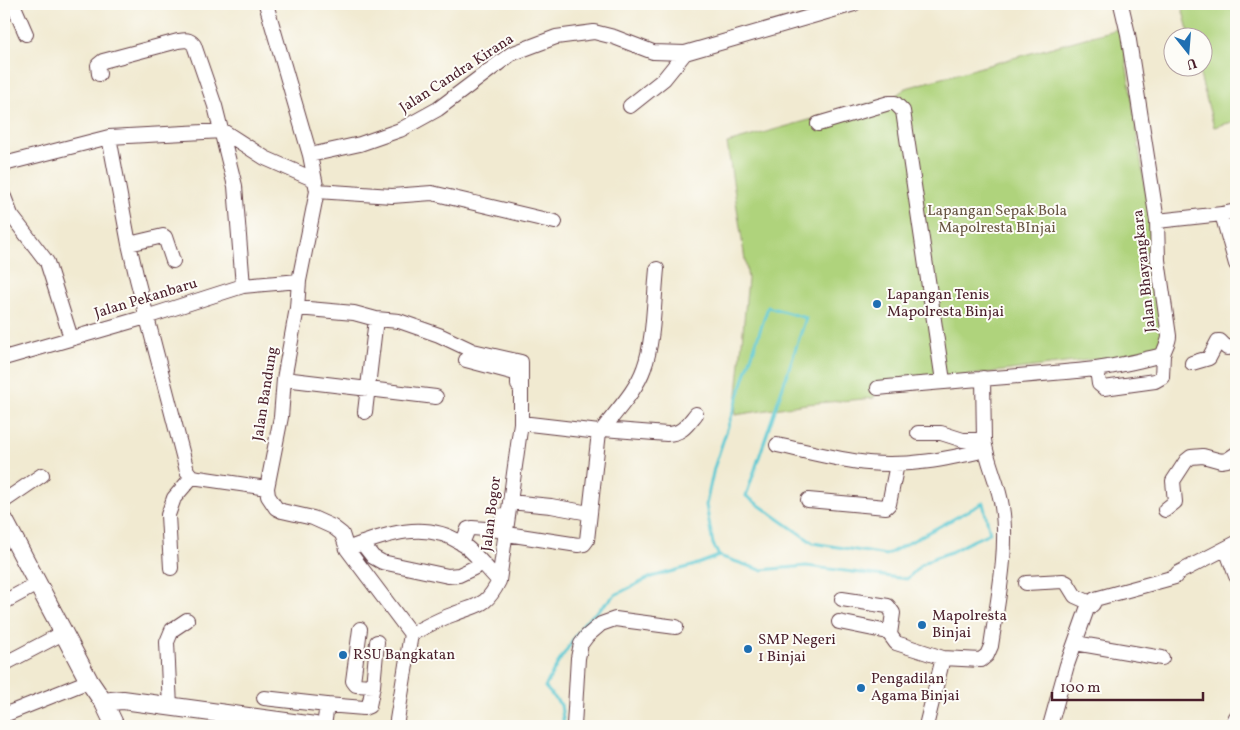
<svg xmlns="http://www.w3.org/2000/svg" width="1240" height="730" font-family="Vollkorn,serif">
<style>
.green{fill:#afd37b;stroke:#7c7953}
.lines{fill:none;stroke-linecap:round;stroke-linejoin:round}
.stream{stroke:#5dc9d3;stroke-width:3}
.minor-casing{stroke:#633d44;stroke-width:16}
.major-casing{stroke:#633d44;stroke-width:20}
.minor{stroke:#fff;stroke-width:14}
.major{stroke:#fff;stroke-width:18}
.poi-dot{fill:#1f6fb2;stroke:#fdfcf7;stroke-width:2}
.labels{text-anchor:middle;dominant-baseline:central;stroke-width:4;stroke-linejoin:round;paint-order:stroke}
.street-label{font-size:15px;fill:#4a1f2b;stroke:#fdfcf7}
.park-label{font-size:15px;fill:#685543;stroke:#fdfcf7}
.poi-label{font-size:15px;fill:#4a1f2b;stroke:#fdfcf7;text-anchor:start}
</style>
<rect width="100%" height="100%" fill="#fdfcf7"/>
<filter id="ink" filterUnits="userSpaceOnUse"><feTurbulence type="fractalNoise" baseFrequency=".02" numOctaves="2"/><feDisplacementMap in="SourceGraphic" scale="10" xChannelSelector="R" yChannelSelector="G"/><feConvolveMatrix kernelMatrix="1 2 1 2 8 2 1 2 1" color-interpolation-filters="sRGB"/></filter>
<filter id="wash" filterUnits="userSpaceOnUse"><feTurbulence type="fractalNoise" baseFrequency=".0096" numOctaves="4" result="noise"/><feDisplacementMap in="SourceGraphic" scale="20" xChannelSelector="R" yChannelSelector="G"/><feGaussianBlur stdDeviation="1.12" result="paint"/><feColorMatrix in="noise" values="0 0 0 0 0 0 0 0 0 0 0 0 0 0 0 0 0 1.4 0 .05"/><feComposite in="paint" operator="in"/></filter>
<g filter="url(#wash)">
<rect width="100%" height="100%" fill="#f1ead1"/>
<path class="green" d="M1181 4H1236V121L1214 127 1198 68H1202V38L1190 37Z
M1121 28 1168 340 1158 351 878 387 874 398 806 404 735 415 748 279 727 143 895 96 906 88Z"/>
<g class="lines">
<path class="stream" d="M768 307 806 318 746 496 813 543 886 555 983 503 990 533 972 541 951 552 931 559 921 565 907 579 806 566 761 570 719 556 713 544 706 505 714 468Z
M564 726 561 705 545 687 558 663 584 623 615 595 651 577 692 566 719 556"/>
</g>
</g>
<g filter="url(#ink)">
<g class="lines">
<defs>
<path id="minor" d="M13 4 26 34
M266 4 310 155 317 191 299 281 297 308 284 379 281 417 267 488 268 496 276 508 282 511 313 518 333 527 342 534 347 549 411 634 396 726
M99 74 98 65 103 61 178 41C185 40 189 39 194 45L215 106 235 186 243 286
M630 106 664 79 685 53
M818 124 889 103H895L903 111 943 381
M109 137 129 244 137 279 187 471 192 477 267 488
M310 155 360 144 400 130 438 109 511 54 556 37 594 32 614 37 653 52 685 53 854 4
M4 164 109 137 223 131 265 158 315 180
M317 191 392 196 432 193 555 222
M4 197 11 215 47 262 71 338
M1222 214 1236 264
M1157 221 1222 214 1236 211
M129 244 163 236 165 237 173 261
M297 308 354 313 376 319 399 321 439 335 473 351 521 362V423L499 581C486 607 479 604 454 614 439 619 425 627 411 634
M4 358 146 317 243 286 299 281
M466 360 515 373 518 376V385
M1192 363 1209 358 1218 341H1220L1227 348 1236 347
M1097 369 1099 384 1104 388 1155 381 1162 377 1163 355
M284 379 436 397
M878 388C950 380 1023 377 1096 369 1119 366 1141 360 1163 355 1164 348 1169 343 1169 336L1158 260 1157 221 1128 34 1121 4
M365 412 376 319
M521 423 599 432
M603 429 667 434C682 434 687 425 696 414
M918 433H941L963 440H984
M777 445C806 451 838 460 868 463 908 467 947 459 986 450
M808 500 886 507 889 504 897 464
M4 501 42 475
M510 502 551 506 589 513
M1165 510 1175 502 1173 481 1186 461 1191 457 1203 456 1221 461 1227 460 1236 454
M507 534 578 545 584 544 587 540 599 432 603 429C617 410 636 391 644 368 654 342 654 297 657 269
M362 543 373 557 382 562 448 576 459 575 482 564
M462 544 468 529 472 528 499 530 501 527 503 515
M347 549C384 535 424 519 461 543 475 552 487 569 499 581
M1226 549 1236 576
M171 568 168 515 174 498 192 477
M1026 583 1063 581 1067 583 1075 596 1093 604
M842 599 888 606 893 613 890 634
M4 602 37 584
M839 622 888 632 896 643 943 658 981 660 987 655 991 646C997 604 1009 549 1002 507 999 484 987 463 984 440L983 378
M360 629 353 681 356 685 373 686
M1075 643 1162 658
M4 664 65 632
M264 698 327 705 364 708 369 706 373 686 377 642
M170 707 167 642 172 630 187 620
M4 715 89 681
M324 726 327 705
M574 726 578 658 581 644 587 636 601 624 615 619 676 627
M926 726 943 658
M1050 726 1067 665 1087 609 1093 604 1095 599 1175 577 1178 573 1236 543
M1232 726 1236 717"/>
<path id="major" d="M4 520 89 681 104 703 115 726
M104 703 111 701 123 700 315 726"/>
</defs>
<use href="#minor" class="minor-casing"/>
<use href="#major" class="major-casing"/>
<use href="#minor" class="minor"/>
<use href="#major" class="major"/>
</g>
</g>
<g class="poi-dot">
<circle cx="877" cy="304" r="5"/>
<circle cx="922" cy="625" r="5"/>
<circle cx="748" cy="649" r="5"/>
<circle cx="343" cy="655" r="5"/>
<circle cx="861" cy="688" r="5"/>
</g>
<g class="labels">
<g class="street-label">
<text transform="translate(457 74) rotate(-33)">Jalan Candra Kirana</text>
<text transform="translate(1145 271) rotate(-96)">Jalan Bhayangkara</text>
<text transform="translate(146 299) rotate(-17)">Jalan Pekanbaru</text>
<text transform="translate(266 394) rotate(-81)">Jalan Bandung</text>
<text transform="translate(492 514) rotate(-83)">Jalan Bogor</text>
</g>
<g class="park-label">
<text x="997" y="211">Lapangan Sepak Bola<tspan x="997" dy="17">Mapolresta BInjai</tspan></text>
</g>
<g class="poi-label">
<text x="887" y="295">Lapangan Tenis<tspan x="887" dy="17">Mapolresta Binjai</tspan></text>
<text x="932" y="616">Mapolresta<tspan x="932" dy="17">Binjai</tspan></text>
<text x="758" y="640">SMP Negeri<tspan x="758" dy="17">1 Binjai</tspan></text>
<text x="353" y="655">RSU Bangkatan</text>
<text x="871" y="679">Pengadilan<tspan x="871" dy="17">Agama Binjai</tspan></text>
</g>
</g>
<rect width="1240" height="730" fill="none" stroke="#fdfcf7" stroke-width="20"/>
<g transform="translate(1188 52) rotate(163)"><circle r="24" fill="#fdfcf7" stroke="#b5a4a5"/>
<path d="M0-4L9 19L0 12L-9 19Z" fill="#1f6fb2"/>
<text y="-8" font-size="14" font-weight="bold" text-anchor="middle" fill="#4a1f2b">U</text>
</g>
<path d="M1052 692v8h151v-8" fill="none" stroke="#4a1f2b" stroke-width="2.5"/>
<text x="1060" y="692" font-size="15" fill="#4a1f2b" stroke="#fdfcf7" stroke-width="4" paint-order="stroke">100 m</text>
</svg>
